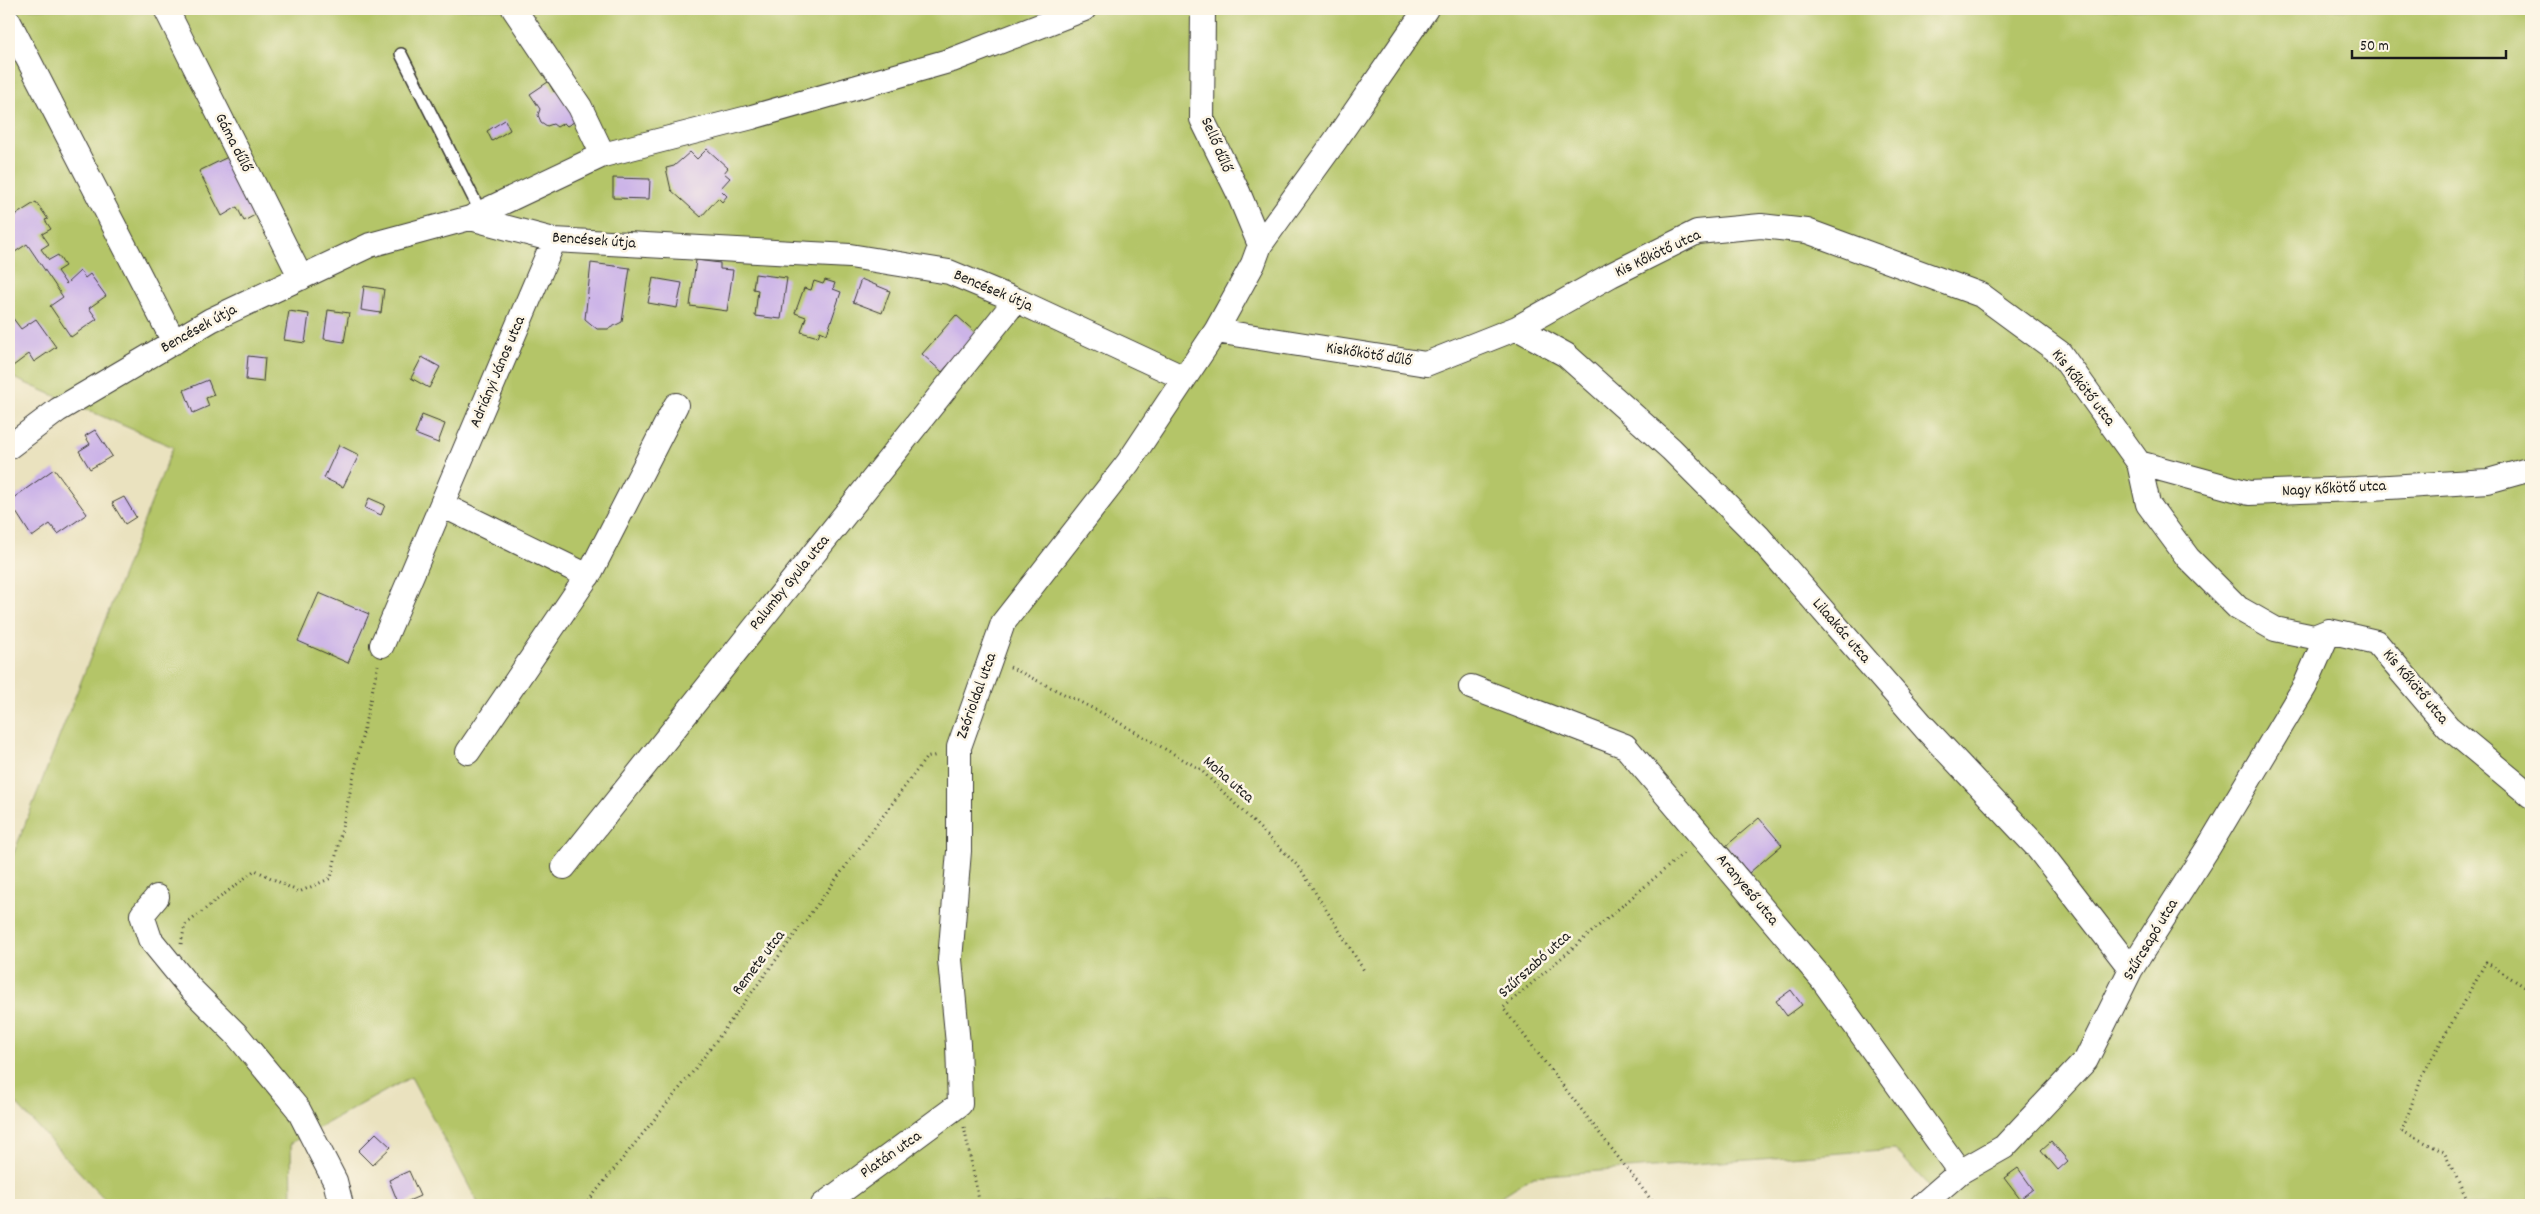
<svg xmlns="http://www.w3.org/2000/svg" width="2540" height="1214" font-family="Dekko,sans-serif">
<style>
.green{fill:#b4c568;stroke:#687042}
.building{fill:#ccb4e8}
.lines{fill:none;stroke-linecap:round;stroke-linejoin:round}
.service-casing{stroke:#3b3a34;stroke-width:14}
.minor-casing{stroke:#3b3a34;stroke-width:26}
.path{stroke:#3b3a34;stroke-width:3;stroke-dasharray:1 4;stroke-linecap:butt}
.service{stroke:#fff;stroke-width:11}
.minor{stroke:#fff;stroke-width:24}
.labels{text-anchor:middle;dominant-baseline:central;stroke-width:5;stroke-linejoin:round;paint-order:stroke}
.street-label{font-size:16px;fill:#1c1c1c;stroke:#fcf5e5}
</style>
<rect width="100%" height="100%" fill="#fcf5e5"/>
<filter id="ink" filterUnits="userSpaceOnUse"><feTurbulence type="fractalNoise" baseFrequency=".02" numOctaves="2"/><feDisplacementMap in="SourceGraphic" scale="10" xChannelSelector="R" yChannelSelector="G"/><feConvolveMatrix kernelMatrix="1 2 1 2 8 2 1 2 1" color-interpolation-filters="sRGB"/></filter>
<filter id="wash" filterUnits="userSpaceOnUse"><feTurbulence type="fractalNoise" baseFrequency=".0096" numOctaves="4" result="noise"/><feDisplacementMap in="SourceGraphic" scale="20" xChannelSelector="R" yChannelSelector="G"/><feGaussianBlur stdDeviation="1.12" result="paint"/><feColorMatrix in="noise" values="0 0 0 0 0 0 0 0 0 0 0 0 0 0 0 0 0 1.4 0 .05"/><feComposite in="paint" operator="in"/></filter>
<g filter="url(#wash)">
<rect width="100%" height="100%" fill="#eae2bf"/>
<path class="green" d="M9 9H2531V1205H1946L1895 1149 1533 1176 1488 1205H479L411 1077 291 1143 292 1205H110L9 1096V865L173 447 9 376Z"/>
<g id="blocks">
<path class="building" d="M548 82 554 92 562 87 581 118 567 126 564 123 557 127 553 124 547 126 541 122 538 115 540 109 530 94Z
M505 120 510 130 492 141 487 131Z
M707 149 728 168 724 173 730 178 720 189 727 196 722 202 718 198 701 217 671 190 666 168 674 166 690 152 697 159Z
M234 154 264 210 244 221 237 207 222 216 199 171Z
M613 178 650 179 649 199 613 198Z
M36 202 48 219 45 220 51 229 42 234 49 244 41 249 49 260 58 255 65 266 57 271 66 284 80 271 85 278 90 274 106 296 89 308 97 319 71 337 50 306 63 297 27 244 12 254 9 249V219Z
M696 260 720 263V269L733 270 727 311 690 306Z
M591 263 630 268 622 322 608 329H597L585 319Z
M755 274 787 278 781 319 755 316 758 290 753 289Z
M653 278 682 283 677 308 648 303Z
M861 279 890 291 882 313 853 302Z
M825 280 835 283 833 289 841 292 827 334 820 331 818 337 801 332 806 317 795 313 804 288 811 290 814 281 823 284Z
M364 286 384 289 381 313 361 310Z
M328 310 349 313 344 342 324 339Z
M289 311 309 314 305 343 284 340Z
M9 313 21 329 36 319 56 347 34 362 29 354 13 366 9 359Z
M956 315 976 333 942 372 922 354Z
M248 356 265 358 263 382 246 380Z
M422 357 440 367 429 388 411 378Z
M208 380 214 395 206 398 209 406 193 413 184 390Z
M422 415 445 424 438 443 415 434Z
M95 430 112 456 90 469 79 451 90 444 85 436Z
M339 445 359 455 343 487 324 478Z
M54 469 87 514 58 534 50 524 32 537 9 501Z
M124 497 136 517 125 524 112 503Z
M369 498 385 505 381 515 365 508Z
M319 593 369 614 348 663 298 641Z
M1759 818 1782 845 1749 873 1726 846Z
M1791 990 1802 1005 1787 1016 1776 1001Z
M376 1133 391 1147 372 1165 358 1151Z
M2051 1141 2068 1161 2058 1170 2041 1150Z
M2018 1168 2033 1189 2020 1199 2004 1178Z
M409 1171 420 1196 399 1205 389 1180Z"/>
</g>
</g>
<g filter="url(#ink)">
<use href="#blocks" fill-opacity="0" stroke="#3b3a34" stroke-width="1"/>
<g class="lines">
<defs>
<path id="service" d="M401 54 481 213"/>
<path id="minor" d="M166 9 301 278
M514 9 580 107 603 155
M1203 9 1202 119 1238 192 1260 245
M9 22 174 342
M470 218 603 155 752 117 952 60 1084 9
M1517 328 1566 355 1671 449 1759 537 1925 728 2036 846 2131 969
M1216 331 1426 364 1517 328 1611 275 1697 232 1761 226 1807 231 1981 295 2060 353 2139 463 2148 504 2188 558 2238 608 2275 629 2314 637 2329 631 2376 642 2448 727 2531 796
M9 447 58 410 211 320 370 245 470 218 554 240 850 256 949 272 1016 300 1184 378
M2139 463 2249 493 2356 489 2488 481 2531 469
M442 505 588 576
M382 645 554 240
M1471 687 1625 746 1822 979 1960 1172
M468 752 591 571 676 405
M564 867 1016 300
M157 897 142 915 150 939 190 988 236 1034 298 1109 335 1181 341 1205
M823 1205 960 1104 958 1044 950 960 959 851V747L1003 623 1128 463 1216 331 1253 264 1260 245 1335 141 1426 9
M1922 1205 1960 1172 2004 1147 2086 1060 2131 969 2208 848 2305 686 2329 631"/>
</defs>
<use href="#service" class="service-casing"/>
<use href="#minor" class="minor-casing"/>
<path class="path" d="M1010 667 1104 714 1200 769 1300 868 1365 972
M181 944 185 925 255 870 299 892 331 878 378 665
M964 1127 980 1205
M585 1205 692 1073 926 758 937 755
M1655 1205 1503 1008 1686 851
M2470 1205 2444 1152 2402 1131 2422 1076 2486 962 2531 991"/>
<use href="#service" class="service"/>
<use href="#minor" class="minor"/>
</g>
</g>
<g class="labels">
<g class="street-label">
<text transform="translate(233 143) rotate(63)">Gáma dűlő</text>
<text transform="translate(1216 145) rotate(67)">Sellő dűlő</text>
<text transform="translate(594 241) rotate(4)">Bencések útja</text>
<text transform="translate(1658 254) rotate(-25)">Kis Kőkötő utca</text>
<text transform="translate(993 291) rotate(23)">Bencések útja</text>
<text transform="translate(199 329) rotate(-29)">Bencések útja</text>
<text transform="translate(1369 355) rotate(9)">Kiskőkötő dűlő</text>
<text transform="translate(498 372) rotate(-67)">Adriányi János utca</text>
<text transform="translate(2083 388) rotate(52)">Kis Kőkötő utca</text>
<text transform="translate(2334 489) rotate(-3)">Nagy Kőkötő utca</text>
<text transform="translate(790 583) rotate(-51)">Palumby Gyula utca</text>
<text transform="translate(1841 631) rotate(49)">Lilaakác utca</text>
<text transform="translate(2415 687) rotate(50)">Kis Kőkötő utca</text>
<text transform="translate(977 696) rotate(-70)">Zsórioldal utca</text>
<text transform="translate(1228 780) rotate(41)">Moha utca</text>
<text transform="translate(1747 890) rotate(50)">Aranyeső utca</text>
<text transform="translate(2151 940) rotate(-59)">Szűrcsapó utca</text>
<text transform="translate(759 963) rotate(-53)">Remete utca</text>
<text transform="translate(1535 965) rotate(-42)">Szűrszabó utca</text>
<text transform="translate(891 1155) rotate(-35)">Platán utca</text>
</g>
</g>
<rect width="2540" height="1214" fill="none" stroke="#fcf5e5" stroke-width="30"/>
<path d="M2352 50v8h154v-8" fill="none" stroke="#1c1c1c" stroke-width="2.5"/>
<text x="2360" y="50" font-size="15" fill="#1c1c1c" stroke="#fcf5e5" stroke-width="4" paint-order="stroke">50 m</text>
</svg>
